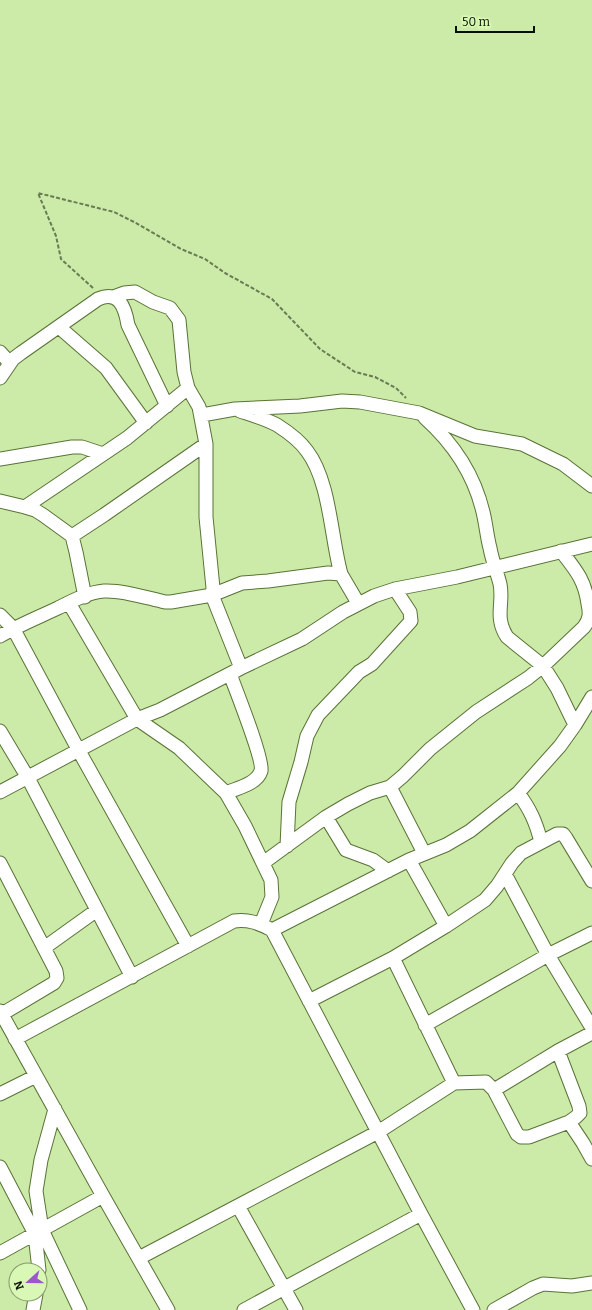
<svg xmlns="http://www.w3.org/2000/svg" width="592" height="1310" font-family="Bitter,serif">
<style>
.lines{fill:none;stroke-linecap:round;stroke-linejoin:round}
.minor-casing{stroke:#597336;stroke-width:15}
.path{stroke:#687b53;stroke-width:2;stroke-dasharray:4 2;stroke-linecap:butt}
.minor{stroke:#fff;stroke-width:13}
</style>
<rect width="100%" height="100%" fill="#cceaa8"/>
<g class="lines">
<defs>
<path id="minor" d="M113 297 124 293 135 292 153 302 170 308 179 320 184 372 188 388 199 407 206 444V517L213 588 212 595 241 668
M59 327 106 368 146 423
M0 352 10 363
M0 378 13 359 21 353 98 299C119 290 125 307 128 325L167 406
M240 411C252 415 266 419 277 425 288 432 300 441 307 451 330 481 331 538 341 574
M202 415 235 409 300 406 342 401 360 402 419 413 475 436 522 444 563 464 592 486
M425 418C454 444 474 474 483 512 486 524 487 537 490 548 492 560 497 572 500 584 504 603 494 617 507 637L543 666 557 688 575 725
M0 459 72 447H82L103 454
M0 501 25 507 35 510 43 515 72 536 76 552 85 597
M25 507 127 438 188 388
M72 536 104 515 206 444
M69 603 137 719 179 748 226 793 245 826 271 880 272 897 261 924
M0 615 13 628 79 751 188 946
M0 636C19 625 39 617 58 608 72 601 89 592 104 591 123 590 147 598 165 602H171L212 595 242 583 268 581 328 573 341 574 358 603
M0 731 28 778 132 977
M390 787 424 853
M0 792 137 719 160 710 241 668 302 639 343 612 374 596 395 589 457 577 592 544
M226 793C237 788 257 784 261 771 264 760 235 688 230 674
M518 793C530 809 536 822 541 842
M326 817 346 850 373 860 388 871
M287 846 289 802 301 762 307 736 318 715 359 672 372 664 411 621 410 612 395 589
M409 860 446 926
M0 863 56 971 57 978 54 983 2 1014
M263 863 326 817 348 804 370 793 390 787 403 776 430 749 476 712 528 678 543 666 584 627C590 619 590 613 588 604 585 580 575 569 561 551
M505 874 548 955 592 1028
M272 930 409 860 446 845 470 831 518 793 560 746 575 725 592 697
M44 948 97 910
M309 1001 393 958 446 926 485 900 497 886 512 863 521 853 557 834H563L566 838 592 881
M0 1011 103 1196 168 1310
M425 1025 548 955 592 933
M15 1039 234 921C248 919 259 923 272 930L421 1214 473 1310
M454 1083 486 1082 494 1090 517 1134 521 1137H529L569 1122 576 1117 580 1113 579 1106 558 1051
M494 1090 558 1051 592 1033
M0 1094 36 1076
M55 1109 41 1160 36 1191 42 1230 80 1310
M569 1122 583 1143 592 1159
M0 1167 35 1234 39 1270
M238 1206 296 1310
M0 1253 103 1196
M139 1258 378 1132 454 1083 393 958
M33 1310 36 1294
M244 1310 421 1214
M494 1310 533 1288 543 1284 572 1286 592 1283"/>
</defs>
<use href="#minor" class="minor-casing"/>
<path class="path" d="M93 288 61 259 56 236 38 193 114 212 134 222 181 249 205 259 225 273 272 299 320 349 355 372 375 377 396 388 406 398"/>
<use href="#minor" class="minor"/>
</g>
<g transform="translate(28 1282) rotate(249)"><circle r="19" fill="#d9f7b5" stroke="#859b6d"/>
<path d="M0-3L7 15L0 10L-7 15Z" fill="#9b57cd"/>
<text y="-6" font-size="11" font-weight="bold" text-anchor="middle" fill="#071000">N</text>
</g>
<path d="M456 26v6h78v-6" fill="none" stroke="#071000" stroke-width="2"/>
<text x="462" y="26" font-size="12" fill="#071000" stroke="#d9f7b5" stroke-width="3" paint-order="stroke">50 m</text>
</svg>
